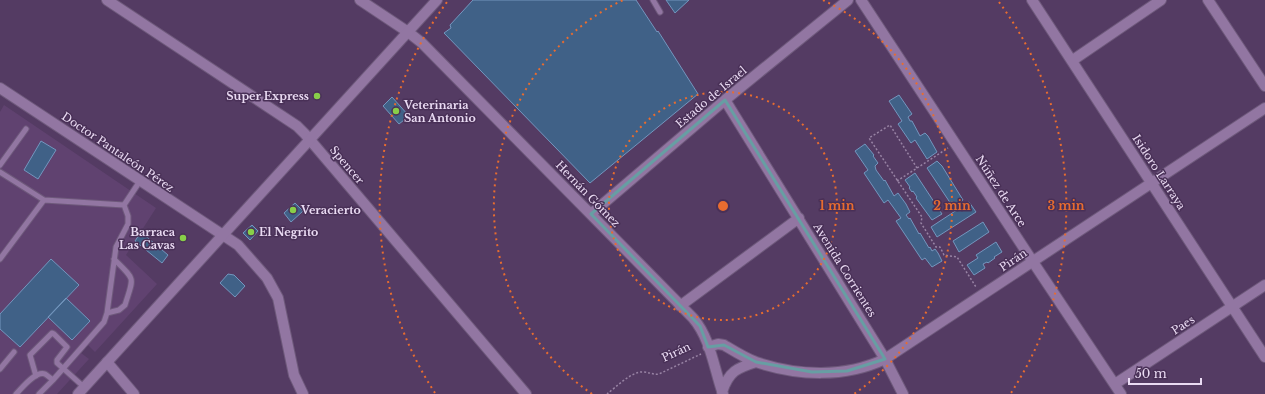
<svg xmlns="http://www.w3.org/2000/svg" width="1265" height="394" font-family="'Libre Baskerville',serif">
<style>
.built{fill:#604270}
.building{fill:#406187;stroke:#7396be}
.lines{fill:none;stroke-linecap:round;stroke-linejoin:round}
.lane-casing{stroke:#6e597b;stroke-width:7}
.street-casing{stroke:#6e597b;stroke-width:12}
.secondary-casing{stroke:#6e597b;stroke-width:12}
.path{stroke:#9883a4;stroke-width:1.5;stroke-dasharray:2 2;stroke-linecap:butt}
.lane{stroke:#9276a2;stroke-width:5}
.street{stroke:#9276a2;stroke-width:10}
.secondary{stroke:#9276a2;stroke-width:10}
.marked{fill:none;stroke:#679ea3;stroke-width:3;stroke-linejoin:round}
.ring{fill:none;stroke:#e86c2f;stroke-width:2;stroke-dasharray:2 4}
.poi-dot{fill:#88cf49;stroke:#493057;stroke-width:1.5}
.labels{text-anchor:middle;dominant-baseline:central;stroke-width:3;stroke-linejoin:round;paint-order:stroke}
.poi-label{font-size:11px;font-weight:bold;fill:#eadbf3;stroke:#493057;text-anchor:start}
.street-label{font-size:11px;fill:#eadbf3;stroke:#493057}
.centre{fill:#e86c2f;stroke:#493057;stroke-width:2}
.ring-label{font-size:12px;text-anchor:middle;font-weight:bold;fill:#e86c2f;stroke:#493057;stroke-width:3;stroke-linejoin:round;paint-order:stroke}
</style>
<rect width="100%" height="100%" fill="#543b63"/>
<path class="built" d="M4 105 156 208 126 255 157 284 95 352 88 345 81 353 89 359 57 394H0V112Z"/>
<path class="building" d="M473 0H636L657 32 658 31 698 94 590 183 444 33 451 28 450 25Z
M666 0H689L675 13Z
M899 95 912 114 908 117 910 121H912L920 136 925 133 928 136 937 152 927 159 915 140 911 143 898 124 902 121 889 101Z
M392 97 409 116 399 124 383 106Z
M41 141 56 150 38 179 24 170Z
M865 144 874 155 873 156 878 163 875 166 876 170 884 181 885 180 894 196 898 193 906 204 910 212 906 215 909 219 910 218 919 234 920 233 929 248 930 247 932 251 935 249 938 253 942 261 932 267 925 258 922 260 896 221 901 218 888 200 884 203 864 173 868 170 855 151Z
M937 161 942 166 963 200 953 207 927 168Z
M915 173 942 214 932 220 916 198 917 197 913 191 912 192 909 188 910 187 905 180Z
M969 202 976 212 937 237 931 227Z
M295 203 303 211 291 222 284 213Z
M983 222 989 232 959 252 953 241Z
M252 225 258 231 250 240 243 233Z
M141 232 168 255 162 263 135 241Z
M996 242 1002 252 994 257 995 258 988 263 987 262 983 264 985 268 974 275 967 265 978 258 976 255Z
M51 259 79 285 20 347 0 329V314Z
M228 274 234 275 245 286 235 297 220 283Z
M66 298 90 321 72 340 48 317Z"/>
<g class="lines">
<defs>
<path id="lane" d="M653 0 660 12
M0 165 26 129
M0 172 44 200 124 205
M124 205 140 181
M0 259 44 200
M107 313 119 310 125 305C134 276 136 281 114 259
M0 369 14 352
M36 376 30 355 52 333 54 334 67 347 57 360V363L84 387
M16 394C22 388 36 370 45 374 47 375 50 378 53 380L104 322 107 313 116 247 128 224V216L124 205
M39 394 53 380"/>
<path id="street" d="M107 0 297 126 305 134 526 394
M360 0 408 32 422 43 693 318C711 339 714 369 723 394
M861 0 1033 262 1121 394
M1032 0 1265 357
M1208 0 1265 86
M1073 60 1161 0
M0 88 238 245 267 278 278 298 294 375 303 394
M725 100 885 359 903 394
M591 214 725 100 848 0
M680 306 799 218
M708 347 718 344 724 345C734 351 745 358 756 362 798 376 845 378 885 359L1265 108
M107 362 134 394
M1115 384 1265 285
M722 392C729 371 737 368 756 362"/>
<path id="secondary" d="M78 394 437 0"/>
</defs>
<use href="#lane" class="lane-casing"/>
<use href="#street" class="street-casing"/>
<use href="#secondary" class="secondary-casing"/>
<path class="path" d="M917 168 890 125 869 138 922 217 921 223 936 247H940L944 255 957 257 976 287
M897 181 948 148
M607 394C616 387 632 371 643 372 649 372 653 375 659 374L701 354"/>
<use href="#lane" class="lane"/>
<use href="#street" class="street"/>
<use href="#secondary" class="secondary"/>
</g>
<path class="marked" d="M725 100 885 359 847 371 812 372 756 362 724 345 708 347 700 326 591 214Z"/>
<g class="ring">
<circle cx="723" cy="206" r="114"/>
<path d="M592 394A229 229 0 0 1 623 0M823 0A229 229 0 0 1 854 394"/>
<path d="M435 393A343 343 0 0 1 447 2M999 2A343 343 0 0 1 1011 393"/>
</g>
<g class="poi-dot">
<circle cx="317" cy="96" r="4"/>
<circle cx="396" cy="111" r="4"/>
<circle cx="293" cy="210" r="4"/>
<circle cx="251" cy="232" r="4"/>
<circle cx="183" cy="238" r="4"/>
</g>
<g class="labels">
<g class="poi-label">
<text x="309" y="96" text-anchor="end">Super Express</text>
<text x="404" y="105">Veterinaria<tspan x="404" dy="13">San Antonio</tspan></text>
<text x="301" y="210">Veracierto</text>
<text x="175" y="232" text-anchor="end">Barraca<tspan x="175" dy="13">Las Cavas</tspan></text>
<text x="259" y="232">El Negrito</text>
</g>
<g class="street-label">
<text transform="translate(711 97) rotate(-40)">Estado de Israel</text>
<text transform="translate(118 152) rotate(34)">Doctor Pantaleón Pérez</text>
<text transform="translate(347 165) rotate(50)">Spencer</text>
<text transform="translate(1159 172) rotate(57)">Isidoro Larraya</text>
<text transform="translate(1001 191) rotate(57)">Núñez de Arce</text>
<text transform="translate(588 194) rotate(46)">Hernán Gómez</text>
<text transform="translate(1013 260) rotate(-34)">Pirán</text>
<text transform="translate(845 270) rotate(58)">Avenida Corrientes</text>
<text transform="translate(1183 325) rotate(-33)">Paes</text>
<text transform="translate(676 352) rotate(-25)">Pirán</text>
</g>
</g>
<circle cx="723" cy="206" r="6" class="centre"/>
<g class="ring-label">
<text x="837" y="210">1 min</text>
<text x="952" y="210">2 min</text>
<text x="1066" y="210">3 min</text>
</g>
<path d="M1129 378v6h72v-6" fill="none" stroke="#eadbf3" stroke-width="2"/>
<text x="1135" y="378" font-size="12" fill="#eadbf3" stroke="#493057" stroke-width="3" paint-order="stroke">50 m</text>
</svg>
